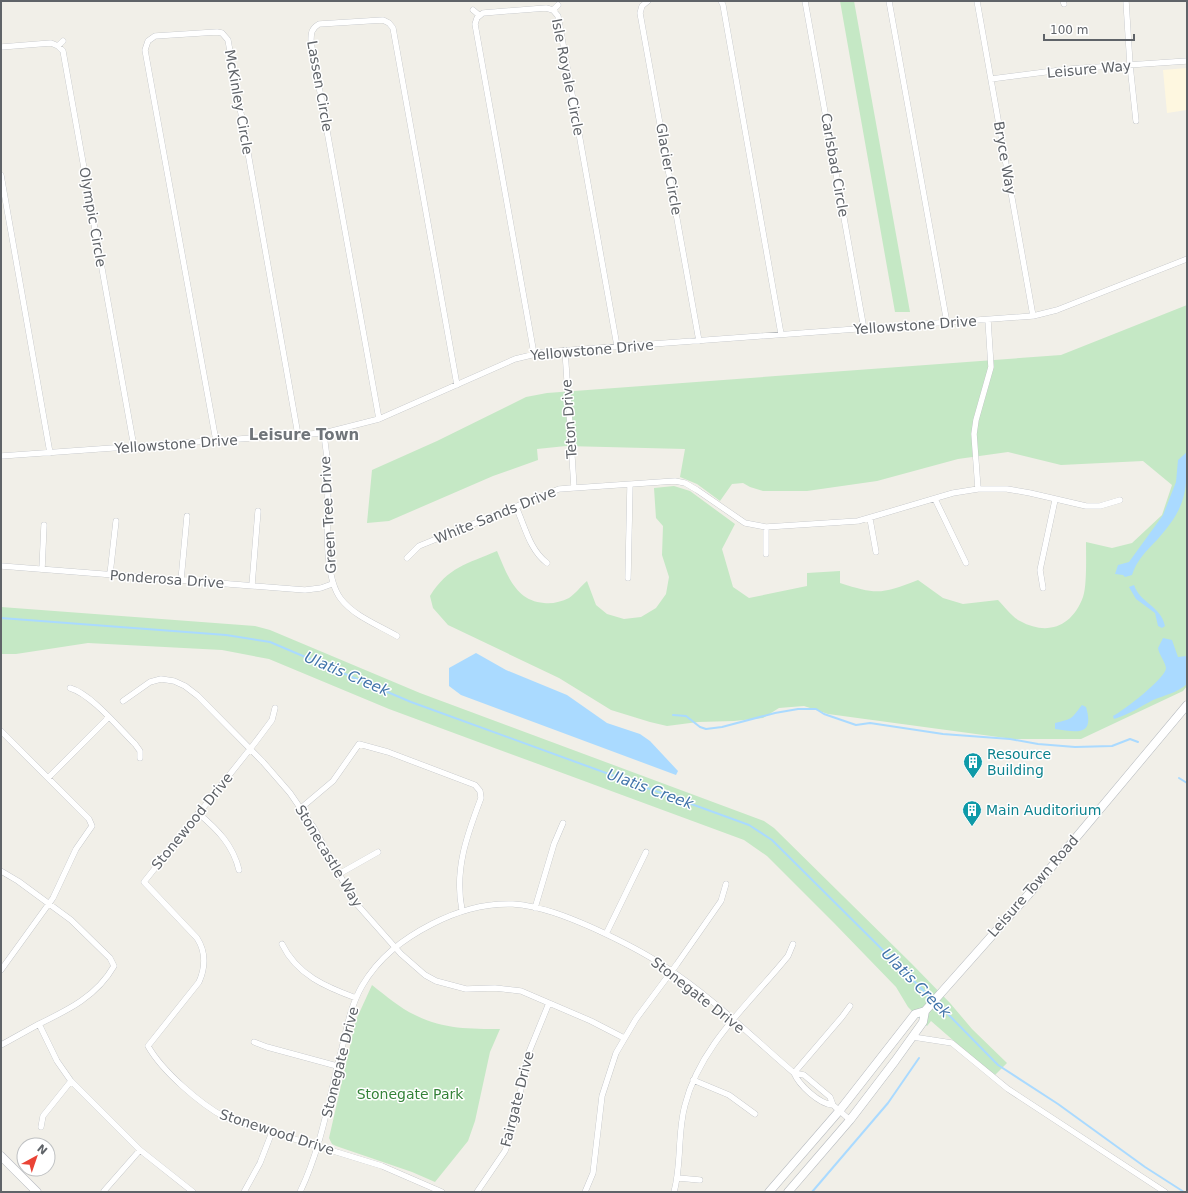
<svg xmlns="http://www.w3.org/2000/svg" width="1188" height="1193" font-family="'DejaVu Sans',sans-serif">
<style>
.commercial{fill:#fef7e0}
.green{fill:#c5e8c5}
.water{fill:#aadaff}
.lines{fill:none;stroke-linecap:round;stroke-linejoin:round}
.stream{stroke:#aadaff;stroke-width:2}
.street-casing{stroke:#b5b8bc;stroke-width:6}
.secondary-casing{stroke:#b6babf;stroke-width:9}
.street{stroke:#fff;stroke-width:5.5}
.secondary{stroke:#fff;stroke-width:8}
.labels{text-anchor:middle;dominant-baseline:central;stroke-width:3;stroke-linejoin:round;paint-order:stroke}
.street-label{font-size:14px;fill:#5f6368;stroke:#fff}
.culture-label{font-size:14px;fill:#0d838f;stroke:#fff;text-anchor:start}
.park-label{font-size:14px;fill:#348238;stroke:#fff}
.neighbourhood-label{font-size:15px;font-weight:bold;fill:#70757a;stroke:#fff}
.water-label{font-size:15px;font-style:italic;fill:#4174aa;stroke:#fff}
</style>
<rect width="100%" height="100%" fill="#f1efe8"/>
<path class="commercial" d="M1187 68V110L1167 113 1163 70Z"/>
<path class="green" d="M840 1H854L910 312H895Z
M1187 305V686L1183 691 1081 739H1013L828 714 804 706 779 708 763 718 734 721 698 722 667 726 650 722 611 710 559 678 448 625 433 608 430 596C448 567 467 564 497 551 507 574 515 601 544 603 552 604 561 602 569 598 575 594 581 586 587 581L596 605 607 614 624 619 641 617 656 608 666 594 669 577 662 555 663 526 656 518 654 488 674 486 690 491 735 524 722 549 733 587 749 598 807 586V573L840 571V583C878 595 881 594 918 580L943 598 963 604 998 600C1004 606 1012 617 1020 621 1047 636 1072 627 1083 597 1087 586 1086 556 1086 542L1112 548 1132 543 1162 515 1172 485 1143 461 1061 465 1008 452 958 459 877 481 807 491H763L750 487 743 483 732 484 720 501 697 484 680 477 685 449 566 446 537 449 538 460 493 476 389 521 367 523 372 470 437 441 526 397 547 393 1061 355Z
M1 607 255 626 270 630 420 693 764 821 774 828 911 963 950 1003 972 1029 1007 1063 994 1076 931 1021 927 1026 908 1007 896 987 835 924 767 856 744 840 389 709 269 659 222 650 88 643 16 654H1Z
M372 985C386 996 400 1008 415 1015 442 1029 470 1029 500 1029L490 1052 475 1121 468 1141 435 1182 412 1172 336 1146 332 1144 329 1138 356 1020Z"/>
<path class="water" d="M1187 452C1187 494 1186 507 1157 540 1147 550 1136 561 1132 575L1125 577 1123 575 1115 574 1118 565 1129 562 1163 515 1176 482 1178 460Z
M1134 585C1140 603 1161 606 1165 626L1162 628 1158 626 1155 613 1136 599 1129 587Z
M1163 638 1172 640 1178 657 1187 656V684C1177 693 1165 695 1153 700 1140 707 1128 715 1114 719L1113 716C1123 711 1166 678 1166 668 1165 661 1159 655 1158 648Z
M476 653 506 670 567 695 607 723 640 734 650 741 678 771 676 775 461 695 449 686V668Z
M1082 705 1086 707C1095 737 1076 732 1055 729V723C1074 718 1070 720 1082 705Z"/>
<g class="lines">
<path class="stream" d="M1 618 226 635 270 642 411 702 749 825 772 840 932 999
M673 715 686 716 700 727 706 729 722 727 775 713 798 709H816L824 714 856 725 870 723 943 734 1010 739 1038 744 1075 747 1112 746 1130 739 1138 742
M1179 778 1187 783
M936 1002 998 1065 1058 1104 1145 1167 1184 1192
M812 1192 888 1103 919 1058"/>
<defs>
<path id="street" d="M648 1 642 6 640 13 699 341
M721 1 723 5 781 334
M805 1 864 329
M889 1 947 323
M977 1 1033 316
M1063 1 1064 4
M1126 1 1130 65 1136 121
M473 10 479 15
M553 10 558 5
M58 46 63 41
M1 47 51 43 58 46 63 51 134 447
M991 79 1069 69 1187 61
M1 175 50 453
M565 350 574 487
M534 354 475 24 477 18 483 13 546 8 553 10 558 16 617 346
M379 419 311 42C311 33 311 29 319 24L383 20 389 23 393 28 457 385
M324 433C325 446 328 459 328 472 329 504 321 574 341 599 354 616 378 625 397 636
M216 441 145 50 148 41 155 36 217 32 222 33 228 40 298 435
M1 456 324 433 379 419 515 359 544 352 1033 316 1057 310 1187 259
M978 489 974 434 976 420 991 367 988 320
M935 499 966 563
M516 507C525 526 529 549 547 563
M870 519 876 552
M766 554V527
M407 558 419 546 559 489 675 481 685 483 697 490 745 523 766 527 858 521 953 493 978 489H1007L1030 493 1086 506H1100L1120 500
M1 566 305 590 321 588 332 584
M42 569 44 525
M110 574 116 521
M628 578 630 485
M181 580 187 516
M252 585 258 511
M1043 588 1040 570 1055 500
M70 688C91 694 118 727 135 744L140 751V758
M123 701 150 682 161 679 174 681 185 686 198 696 263 762 290 793 314 828 354 901 401 954 425 975 436 981 466 989 495 988 521 991 591 1021 624 1038
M275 708 272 720 254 744 144 882 197 938C206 952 206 966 199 982L148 1046C162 1071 200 1104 226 1118L382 1166 442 1192
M1 731 89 819 92 826 76 849 53 898 1 970
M48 778 108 718
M301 808 333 781 359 744 388 752 475 785 480 791 481 798C467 835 454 870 462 910
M198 813C218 830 233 845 239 870
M1 871 18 881 71 920 110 958 114 966C97 996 68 1010 39 1024L57 1061 71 1081 140 1150 193 1192
M339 874 378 852
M535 908 554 844 563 823
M606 934 646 852
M282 944C297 975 326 987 356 998
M913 1037 952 1043 1008 1089 1165 1192
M254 1042 267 1047 337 1066
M1 1045 39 1024
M794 1073 842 1017 850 1006
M794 1073C799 1085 819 1104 833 1105
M693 1080 729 1095 755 1114
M41 1127 43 1116 71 1081
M678 1178 700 1180
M104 1191 140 1150
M244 1192 260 1163 272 1132
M300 1192C322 1146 329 1097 342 1048 347 1027 351 1005 362 986 379 957 403 939 432 924 457 911 484 903 513 904 541 906 568 917 593 928 617 939 642 951 664 966 711 996 752 1037 794 1073L804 1075 830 1097 833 1105 850 1120
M477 1192 505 1151 511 1135 529 1052 549 1003
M585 1192 593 1173 602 1096 616 1053 636 1019 677 964 721 901 726 884
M674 1192C682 1163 677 1134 685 1105 700 1045 751 1002 788 956L793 944"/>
<path id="secondary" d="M1 1156 37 1192
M769 1192 840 1110 915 1014 925 1011
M788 1192 850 1120 895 1061 923 1022 925 1011 1028 895 1187 705"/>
</defs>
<use href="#street" class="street-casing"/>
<use href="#secondary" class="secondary-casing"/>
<use href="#street" class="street"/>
<use href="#secondary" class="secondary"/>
</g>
<defs>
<symbol id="building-pin" viewBox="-11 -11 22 30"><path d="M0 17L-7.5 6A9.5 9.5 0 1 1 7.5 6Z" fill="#0f9aa8" stroke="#fff"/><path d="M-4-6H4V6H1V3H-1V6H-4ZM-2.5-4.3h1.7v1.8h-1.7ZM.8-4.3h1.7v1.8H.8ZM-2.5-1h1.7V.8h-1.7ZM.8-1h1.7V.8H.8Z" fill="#fff"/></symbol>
</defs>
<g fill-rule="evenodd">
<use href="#building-pin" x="962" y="751" width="22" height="30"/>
<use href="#building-pin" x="961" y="799" width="22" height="30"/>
</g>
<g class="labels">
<g class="street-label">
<text transform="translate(1089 69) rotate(-5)">Leisure Way</text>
<text transform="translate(568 77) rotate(79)">Isle Royale Circle</text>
<text transform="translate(320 86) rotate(80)">Lassen Circle</text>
<text transform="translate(239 102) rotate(80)">McKinley Circle</text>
<text transform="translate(1005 158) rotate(80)">Bryce Way</text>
<text transform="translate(835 165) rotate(80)">Carlsbad Circle</text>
<text transform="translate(669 169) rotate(80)">Glacier Circle</text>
<text transform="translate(93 217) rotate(80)">Olympic Circle</text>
<text transform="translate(915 325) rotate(-4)">Yellowstone Drive</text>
<text transform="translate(592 350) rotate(-5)">Yellowstone Drive</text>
<text transform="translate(569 419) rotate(-94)">Teton Drive</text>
<text transform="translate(176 444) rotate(-4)">Yellowstone Drive</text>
<text transform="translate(328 515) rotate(-93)">Green Tree Drive</text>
<text transform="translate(495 515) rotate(-22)">White Sands Drive</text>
<text transform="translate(167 579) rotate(4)">Ponderosa Drive</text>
<text transform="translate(192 821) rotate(-51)">Stonewood Drive</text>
<text transform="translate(329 856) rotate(59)">Stonecastle Way</text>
<text transform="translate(1033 886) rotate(-49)">Leisure Town Road</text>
<text transform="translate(698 995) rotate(38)">Stonegate Drive</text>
<text transform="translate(340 1062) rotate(-76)">Stonegate Drive</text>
<text transform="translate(517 1099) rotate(-76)">Fairgate Drive</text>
<text transform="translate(277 1132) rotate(18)">Stonewood Drive</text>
</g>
<g class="culture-label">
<text x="987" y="754">Resource<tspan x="987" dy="16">Building</tspan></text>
<text x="986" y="810">Main Auditorium</text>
</g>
<g class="park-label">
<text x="410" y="1094">Stonegate Park</text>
</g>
<g class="neighbourhood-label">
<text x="304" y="435">Leisure Town</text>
</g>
<g class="water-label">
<text transform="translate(347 674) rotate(23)">Ulatis Creek</text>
<text transform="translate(650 789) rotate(20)">Ulatis Creek</text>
<text transform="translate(916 983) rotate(45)">Ulatis Creek</text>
</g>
</g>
<rect width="1188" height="1193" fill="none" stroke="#5f6368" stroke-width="4"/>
<g transform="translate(36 1157) rotate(40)"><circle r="19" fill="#ffffff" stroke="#bfc1c3"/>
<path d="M0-3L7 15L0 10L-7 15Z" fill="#ea4335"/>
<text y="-6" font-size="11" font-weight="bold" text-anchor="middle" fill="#5f6368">N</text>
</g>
<path d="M1044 34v6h90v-6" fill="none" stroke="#5f6368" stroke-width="2"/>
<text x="1050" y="34" font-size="12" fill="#5f6368" stroke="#ffffff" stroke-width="3" paint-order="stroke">100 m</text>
</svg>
